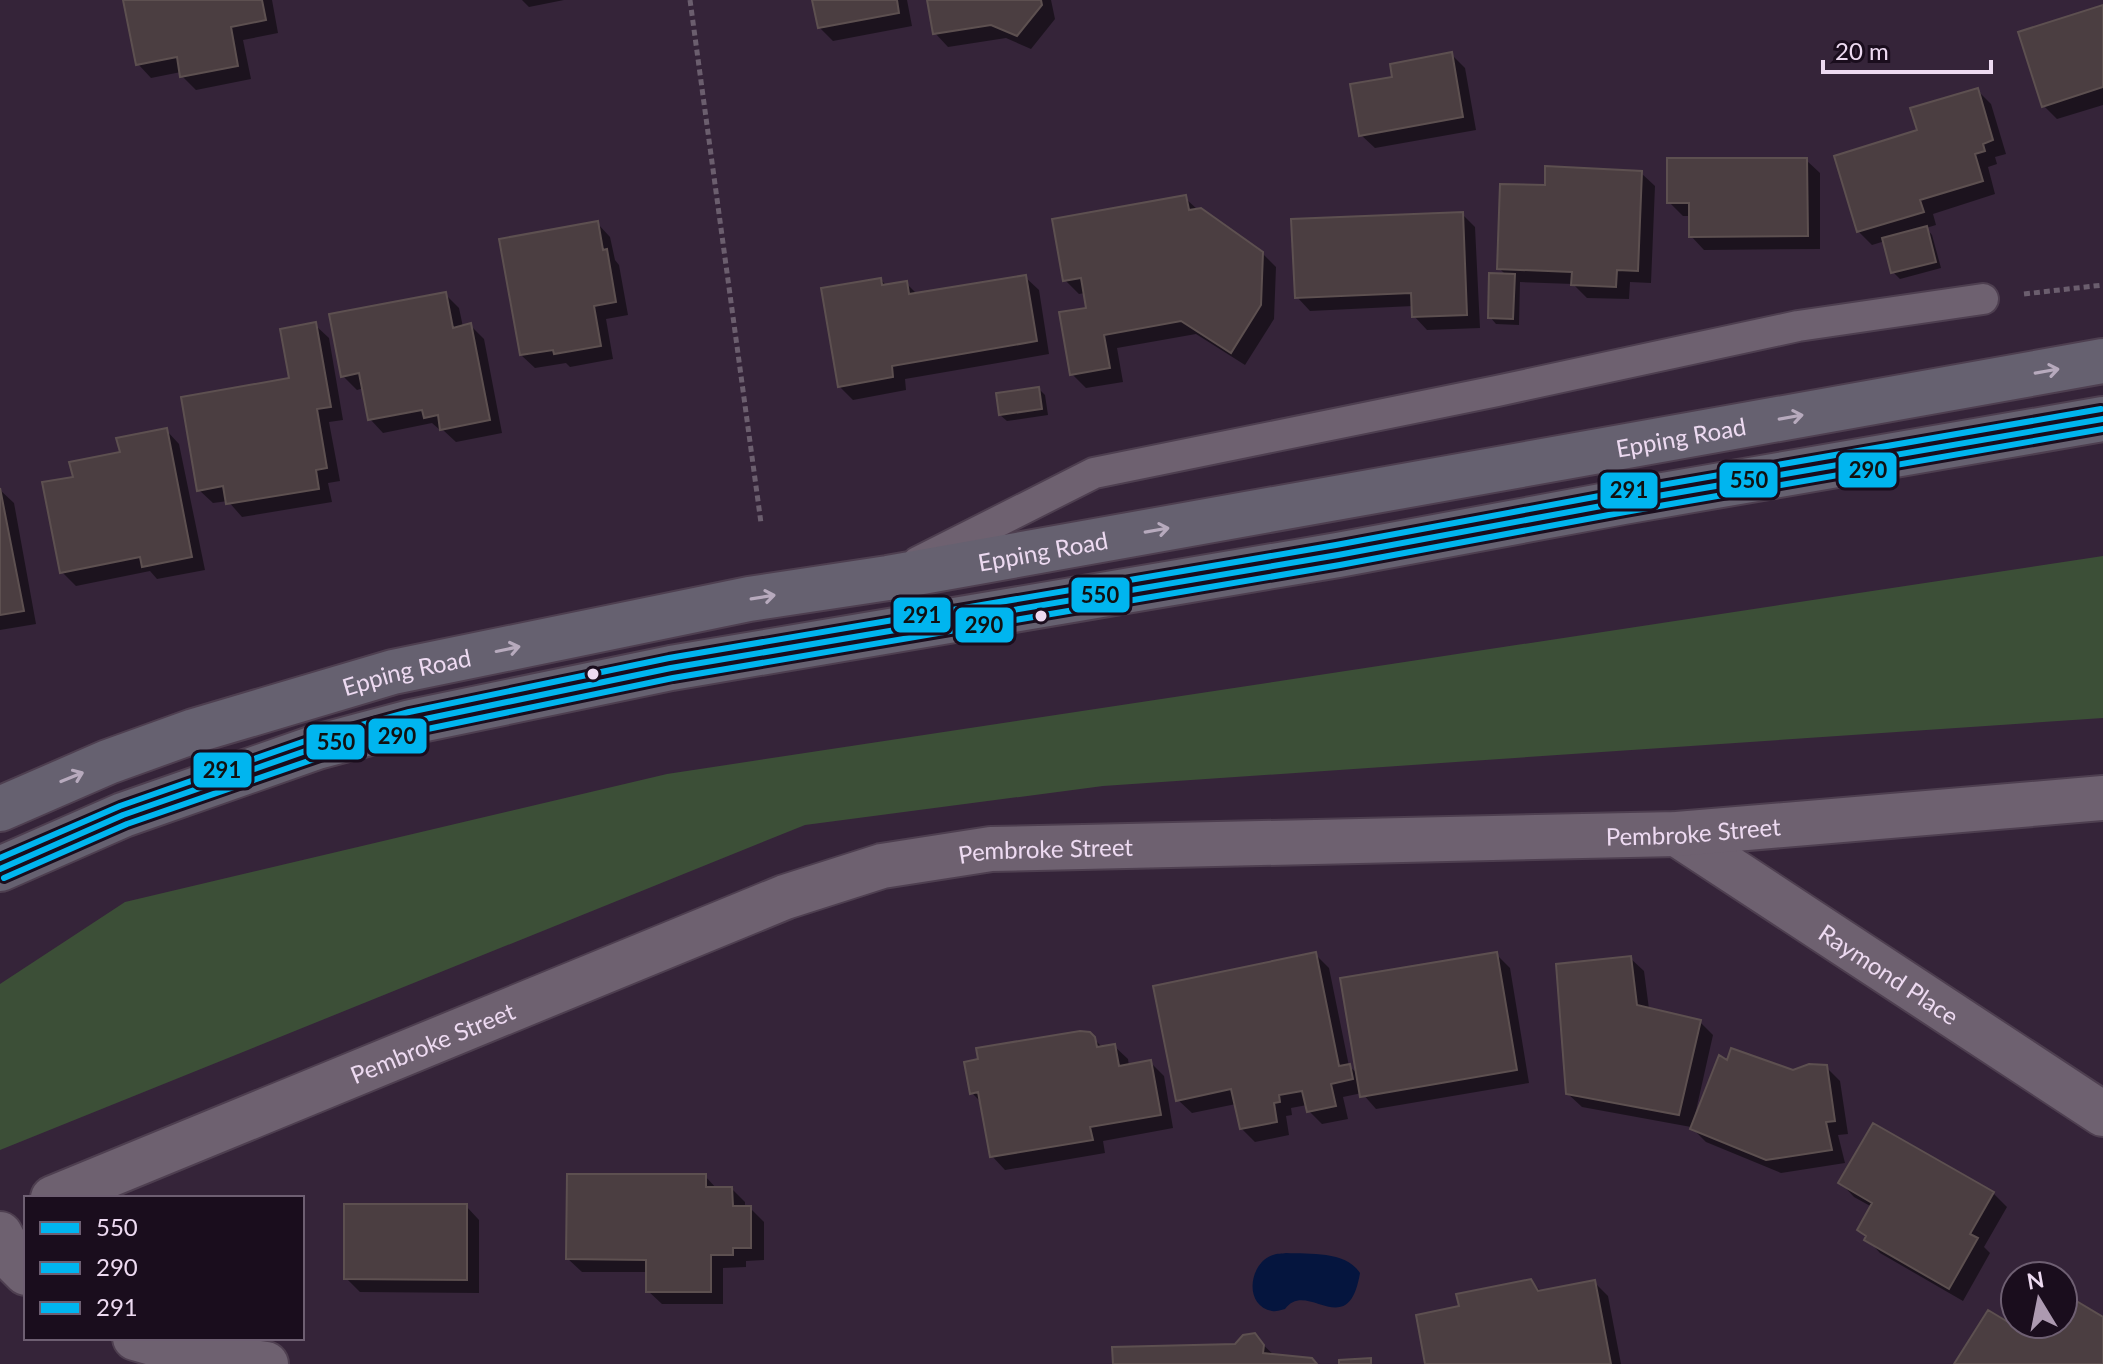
<svg xmlns="http://www.w3.org/2000/svg" width="2103" height="1364" font-family="Lato,sans-serif">
<style>
.green{fill:#3c4f37}
.water{fill:#05153e}
.shadow{fill:#0007}
.building{fill:#4b3e41;stroke:#5d5050;stroke-width:2}
.lines{fill:none;stroke-linecap:round;stroke-linejoin:round}
.service-casing{stroke:#4e3f50;stroke-width:34}
.minor-casing{stroke:#4e3f50;stroke-width:48}
.primary-casing{stroke:#4e3f50;stroke-width:48}
.path{stroke:#6b5e6e;stroke-width:5;stroke-dasharray:6 4;stroke-linecap:butt}
.service{stroke:#6e6170;stroke-width:30}
.minor{stroke:#6e6170;stroke-width:44}
.primary{stroke:#666170;stroke-width:44}
.bus-1-casing{stroke:#1a0d1d;stroke-width:12}
.bus-2-casing{stroke:#1a0d1d;stroke-width:12}
.bus-3-casing{stroke:#1a0d1d;stroke-width:12}
.bus-1{stroke:#00b5ef;stroke-width:6}
.bus-2{stroke:#00b5ef;stroke-width:6}
.bus-3{stroke:#00b5ef;stroke-width:6}
.oneway{stroke:#b7aabd}
.bus-dot{fill:#eddaf1;stroke:#1a0d1d;stroke-width:3}
.labels{text-anchor:middle;dominant-baseline:central;stroke-width:6;stroke-linejoin:round;paint-order:stroke}
.street-label{font-size:24px;fill:#eddaf1;stroke:#1a0d1d}
.line-badge{stroke:#1a0d1d;stroke-width:3}
.pale-badge-label{font-size:22px;text-anchor:middle;font-weight:bold;fill:#111}
</style>
<rect width="100%" height="100%" fill="#352439"/>
<path class="green" d="M2103 556V718L1103 786 805 825 0 1150V984L125 902 667 774Z"/>
<path class="water" d="M1286 1253C1310 1254 1346 1251 1360 1273 1348 1344 1307 1278 1285 1309 1280 1310 1276 1312 1272 1311 1243 1305 1249 1263 1273 1255 1277 1253 1282 1254 1286 1253Z"/>
<path class="shadow" d="M125 0H272L278 33 243 40 251 79 196 90 182 76 181 72 151 78 138 64Z
M522 0H564L529 7Z
M814 0H907L912 26 833 41 819 27Z
M929 0H1051L1055 19 1031 49 1006 38 948 47 935 33Z
M2103 7V105L2057 119 2044 106Z
M1451 54 1465 68 1476 130 1375 148 1361 135 1395 79Z
M1977 90 1991 104 2006 154 1995 157 1997 164 1988 167 1995 194 1933 214 1936 225 1926 228 1932 235 1941 268 1900 279 1893 272 1885 241 1872 245 1858 231 1919 131Z
M1806 160 1820 173V249L1704 250 1691 236V216H1683L1669 202Z
M1641 173 1655 186 1651 283 1630 282 1629 299 1587 298 1573 284 1520 282 1519 325 1496 324 1490 317 1506 275 1499 268 1547 187Z
M1185 198 1198 210 1262 253 1276 267 1274 319 1245 365 1196 334 1117 348 1123 382 1086 388 1072 374 1088 309 1085 293 1079 294 1065 280Z
M1462 214 1475 227 1480 328 1427 330 1414 316 1413 306 1310 311 1297 297Z
M597 223 610 237 615 260 619 265 628 315 606 319 613 359 570 367 566 363 535 368 521 355Z
M1025 277 1039 290 1049 354 905 379 906 390 853 400 839 386 881 280 887 286 906 283 918 295Z
M445 294 459 308 463 327 471 326 484 339 502 433 456 442 443 430H440L432 423 383 433 370 419 364 388 357 390 343 376Z
M315 325 329 338 343 420 329 422 340 481 328 483 332 502 242 517 228 501 213 503 199 490 291 380Z
M1039 389 1045 395 1048 415 1007 421 1000 415Z
M166 430 179 444 205 570 157 579 150 571 76 586 62 572 122 454Z
M0 490 14 503 36 624 0 630Z
M1496 954 1510 968 1529 1083 1376 1109 1362 1093 1343 1097 1348 1119 1322 1124 1309 1111 1307 1105 1291 1108 1292 1115 1286 1116 1289 1135 1255 1142 1241 1128 1236 1104 1192 1113 1178 1100 1316 955 1329 968 1349 1066 1358 1074Z
M1630 958 1644 971 1649 1009 1700 1022 1713 1035 1695 1115 1697 1116 1728 1062 1793 1073 1826 1067 1840 1081 1848 1134 1838 1135 1845 1163 1781 1173 1706 1142 1691 1127 1582 1107 1568 1094Z
M1089 1034 1103 1048 1114 1046 1128 1059 1129 1066 1150 1062 1164 1076 1173 1128 1103 1141 1105 1153 1005 1170 992 1156 982 1103 972 1093Z
M705 1176 717 1189H732L745 1202V1208H750L764 1222V1260L746 1261V1267L723 1268V1304H662L648 1291V1272H582L568 1259Z
M1841 1183 1993 1193 2007 1207 1984 1247 1990 1253 1963 1301 1880 1253 1859 1230 1872 1207 1854 1197Z
M466 1206 479 1220V1293L360 1292 346 1278Z
M1530 1281 1542 1292 1594 1282 1608 1296 1621 1364H1427L1462 1308Z
M1254 1336 1275 1356 1315 1364H1115L1236 1346Z"/>
<path class="building" d="M123 0H262L266 20 231 27 238 66 180 77 177 57 136 65Z
M812 0H897L899 13 818 28Z
M927 0H1041L1042 5 1017 36 991 25 933 34Z
M2103 5V87L2042 107 2018 32Z
M1452 52 1463 117 1359 136 1350 84 1392 77 1390 64Z
M1978 88 1993 140 1983 144 1985 151 1975 154 1983 181 1920 200 1924 212 1857 232 1834 156 1917 130 1910 108Z
M1667 158H1807L1808 236 1689 237V203H1667Z
M1545 166 1642 171 1638 271 1617 270 1616 287 1571 285 1572 272 1497 269 1500 184 1545 185Z
M1186 195 1189 210 1201 208 1263 252 1261 305 1231 353 1181 321 1104 335 1110 368 1070 375 1059 312 1086 308 1081 278 1063 281 1052 219Z
M1463 212 1467 315 1412 317 1411 293 1295 298 1291 219Z
M598 221 603 250 607 249 616 302 594 306 601 346 554 354 553 350 520 355 499 239Z
M1927 226 1936 262 1891 273 1882 238Z
M1489 273 1515 274 1513 319 1488 318Z
M1026 275 1037 341 892 366 893 377 838 387 821 288 881 278 882 285 907 281 909 294Z
M446 292 453 328 471 323 490 420 440 430 438 415 424 418 422 410 368 420 359 373 341 377 329 314Z
M316 322 331 407 317 409 327 468 316 470 319 489 226 504 223 486 197 491 181 397 289 378 280 329Z
M1039 387 1042 409 999 415 996 393Z
M167 428 192 557 142 567 140 557 60 573 42 482 73 477 69 462 120 452 116 438Z
M0 488 24 611 0 615Z
M1316 952 1339 1066 1350 1064 1353 1079 1331 1084 1336 1106 1307 1112 1302 1091 1279 1095 1280 1102 1274 1103 1277 1122 1240 1129 1231 1089 1176 1101 1153 986Z
M1497 952 1517 1070 1360 1097 1340 978Z
M1631 956 1637 1005 1701 1020 1679 1115 1566 1094 1556 964Z
M1080 1031 1090 1032 1095 1037 1097 1047 1115 1044 1119 1066 1151 1060 1161 1115 1090 1127 1093 1140 990 1157 978 1092 970 1094 964 1062 978 1059 976 1048Z
M1731 1048 1793 1070 1809 1064 1827 1065 1835 1121 1826 1122 1832 1150 1766 1160 1690 1129 1719 1055 1727 1060Z
M1873 1123 1994 1192 1970 1234 1978 1238 1949 1289 1864 1240 1866 1236 1857 1230 1872 1203 1838 1183Z
M567 1174H706V1187H732L733 1206H751V1248H733V1255H711V1292H646V1260L566 1259Z
M344 1204H467V1280L344 1279Z
M1531 1279 1538 1291 1595 1280 1611 1364H1425L1416 1315 1459 1306 1456 1294Z
M2063 1293 2103 1317V1364H1954L1988 1310 2028 1334 2034 1324H2063Z
M1255 1333 1264 1345 1263 1353 1312 1358 1317 1364H1113L1112 1347 1235 1344 1243 1335Z
M1371 1358V1364H1339V1360Z"/>
<g class="lines">
<defs>
<path id="service" d="M918 562 1094 473 1497 391 1798 326 1983 299"/>
<g id="minor">
<path id="s1" d="M1677 834 2103 1114"/>
<path id="s2" d="M53 1198 785 897 882 866 991 849 1677 834 2103 798"/>
<path d="M0 1234 16 1263 26 1273"/>
<path d="M135 1338 180 1351 266 1364"/>
</g>
<g id="primary">
<path id="s3" d="M0 809 108 762 194 731 393 672 749 599 888 578 2103 361"/>
<path d="M0 869 123 815 317 747 411 722 671 668 1338 555 1623 502 2103 419"/>
</g>
</defs>
<use href="#service" class="service-casing"/>
<use href="#minor" class="minor-casing"/>
<use href="#primary" class="primary-casing"/>
<path class="path" d="M690 0 761 523
M2024 294 2103 285"/>
<use href="#service" class="service"/>
<use href="#minor" class="minor"/>
<use href="#primary" class="primary"/>
<defs>
<path id="bus-1" d="M0 869 123 815 317 747 411 722 671 668 1338 555 1623 502 2103 419"/>
<path id="bus-2" d="M4 878 127 824 320 757 413 732 673 678 1340 565 1625 512 2103 429"/>
<path id="bus-3" d="M0 858 120 806 314 738 409 712 669 658 1336 545 1621 492 2101 409"/>
</defs>
<use href="#bus-1" class="bus-1-casing"/>
<use href="#bus-2" class="bus-2-casing"/>
<use href="#bus-3" class="bus-3-casing"/>
<use href="#bus-1" class="bus-1"/>
<use href="#bus-2" class="bus-2"/>
<use href="#bus-3" class="bus-3"/>
</g>
<defs><path id="oneway-shaft" d="M-6 0H5M1.5-3L5.5 0L1.5 3" fill="none" stroke-width="1.6" stroke-linecap="round" stroke-linejoin="round" transform="scale(2)"/></defs>
<g class="oneway">
<use href="#oneway-shaft" transform="translate(2047 371) rotate(-10)"/>
<use href="#oneway-shaft" transform="translate(1791 417) rotate(-10)"/>
<use href="#oneway-shaft" transform="translate(1157 530) rotate(-10)"/>
<use href="#oneway-shaft" transform="translate(763 597) rotate(-9)"/>
<use href="#oneway-shaft" transform="translate(508 649) rotate(-12)"/>
<use href="#oneway-shaft" transform="translate(72 777) rotate(-22)"/>
</g>
<g class="bus-dot">
<circle cx="1041" cy="616" r="7"/>
<circle cx="593" cy="674" r="7"/>
</g>
<g class="labels">
<g class="street-label">
<text stroke="none"><textPath href="#s3" startOffset="1726">Epping Road</textPath></text>
<text stroke="none"><textPath href="#s3" startOffset="1078">Epping Road</textPath></text>
<text stroke="none"><textPath href="#s3" startOffset="430">Epping Road</textPath></text>
<text stroke="none"><textPath href="#s2" startOffset="1706">Pembroke Street</textPath></text>
<text stroke="none"><textPath href="#s2" startOffset="1058">Pembroke Street</textPath></text>
<text stroke="none"><textPath href="#s1" startOffset="254">Raymond Place</textPath></text>
<text stroke="none"><textPath href="#s2" startOffset="410">Pembroke Street</textPath></text>
</g>
</g>
<g class="line-badge">
<rect x="1837" y="451" width="61" height="38" rx="8" fill="#00b5ef"/>
<rect x="1718" y="461" width="61" height="38" rx="8" fill="#00b5ef"/>
<rect x="1599" y="471" width="60" height="39" rx="8" fill="#00b5ef"/>
<rect x="1070" y="576" width="61" height="38" rx="8" fill="#00b5ef"/>
<rect x="892" y="596" width="60" height="38" rx="8" fill="#00b5ef"/>
<rect x="954" y="606" width="61" height="38" rx="8" fill="#00b5ef"/>
<rect x="367" y="717" width="61" height="38" rx="8" fill="#00b5ef"/>
<rect x="305" y="723" width="61" height="38" rx="8" fill="#00b5ef"/>
<rect x="192" y="751" width="61" height="38" rx="8" fill="#00b5ef"/>
</g>
<g class="pale-badge-label">
<text x="1868" y="478">290</text>
<text x="1749" y="488">550</text>
<text x="1629" y="498">291</text>
<text x="1100" y="603">550</text>
<text x="922" y="623">291</text>
<text x="984" y="633">290</text>
<text x="397" y="744">290</text>
<text x="336" y="750">550</text>
<text x="222" y="778">291</text>
</g>
<rect x="24" y="1196" width="280" height="144" fill="#1a0d1d" stroke="#6e5f72" stroke-width="2"/>
<rect x="40" y="1222" width="40" height="12" fill="#00b5ef" stroke="#6e5f72" stroke-width="2"/>
<text x="96" y="1236" font-size="24" fill="#eddaf1">550</text>
<rect x="40" y="1262" width="40" height="12" fill="#00b5ef" stroke="#6e5f72" stroke-width="2"/>
<text x="96" y="1276" font-size="24" fill="#eddaf1">290</text>
<rect x="40" y="1302" width="40" height="12" fill="#00b5ef" stroke="#6e5f72" stroke-width="2"/>
<text x="96" y="1316" font-size="24" fill="#eddaf1">291</text>
<g transform="translate(2039 1300) rotate(350)"><circle r="38" fill="#1a0d1d" stroke="#6e5f72" stroke-width="2"/>
<path d="M0-6L14 30L0 20L-14 30Z" fill="#ad9ab1"/>
<text y="-12" font-size="22" font-weight="bold" text-anchor="middle" fill="#eddaf1">N</text>
</g>
<path d="M1823 60v12h168v-12" fill="none" stroke="#eddaf1" stroke-width="4"/>
<text x="1835" y="60" font-size="24" fill="#eddaf1" stroke="#1a0d1d" stroke-width="6" paint-order="stroke">20 m</text>
</svg>
